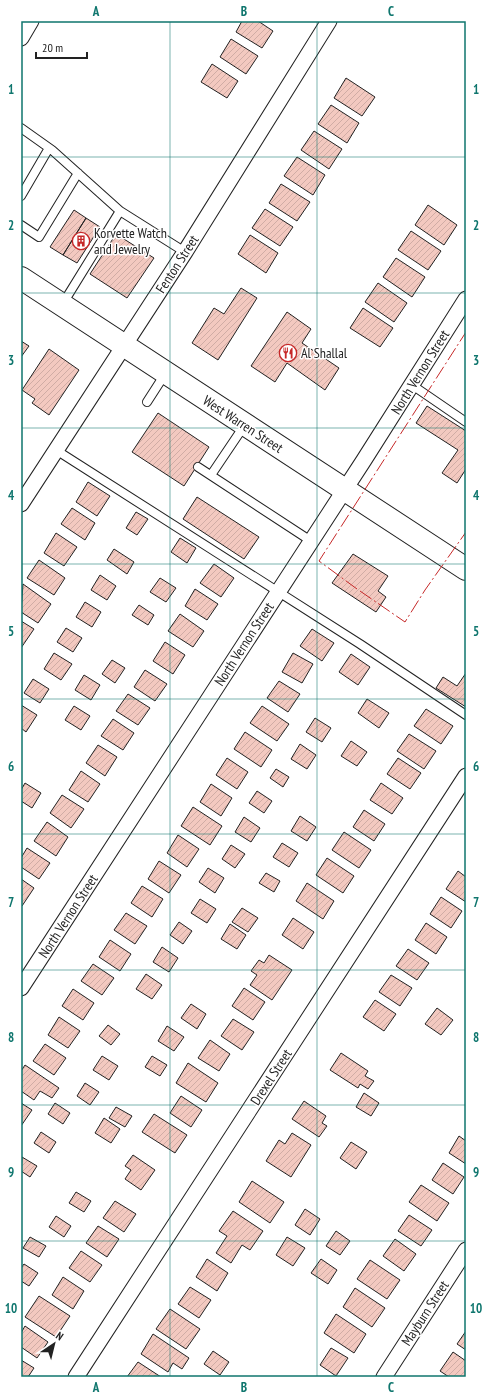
<svg xmlns="http://www.w3.org/2000/svg" width="487" height="1398" font-family="'PT Sans Narrow',sans-serif">
<style>
.building{fill:url(#building-hatch);stroke:#222}
.lines{fill:none;stroke-linecap:round;stroke-linejoin:round}
.service-casing{stroke:#222;stroke-width:10}
.minor-casing{stroke:#222;stroke-width:17}
.secondary-casing{stroke:#222;stroke-width:24}
.service{stroke:#fff;stroke-width:8}
.minor{stroke:#fff;stroke-width:15}
.secondary{stroke:#fff;stroke-width:22}
.power{stroke:#c62828;stroke-width:1;stroke-dasharray:14 3 2 3;stroke-linecap:butt}
.grid{fill:none;stroke:#0f766e;stroke-width:1;stroke-opacity:0.55}
.labels{text-anchor:middle;dominant-baseline:central;stroke-width:3;stroke-linejoin:round;paint-order:stroke}
.poi-label{font-size:14px;fill:#222;stroke:#fff;text-anchor:start}
.street-label{font-size:14px;fill:#222;stroke:#fff}
.neatline{fill:none;stroke:#0f766e;stroke-width:1.5}
.grid-label{font-size:13px;text-anchor:middle;font-weight:bold;fill:#0f766e}
</style>
<defs>
<pattern id="building-hatch" width="6" height="6" patternUnits="userSpaceOnUse"><rect width="6" height="6" fill="#f3c9c0"/><path d="M-1 1l2-2M0 6l6-6M5 7l2-2" fill="none" stroke="#d0aca5"/></pattern>
</defs>
<rect width="100%" height="100%" fill="#fff"/>
<path class="building" d="M242 21H258L273 31 262 48 236 32Z
M231 39 258 56 246 74 220 57Z
M212 64 238 81 227 98 201 82Z
M346 78 375 97 362 116 334 98Z
M331 105 359 123 347 143 318 124Z
M314 131 342 149 329 169 301 150Z
M297 157 325 175 313 195 284 176Z
M281 184 310 202 297 221 269 203Z
M428 205 457 225 444 245 415 225Z
M265 209 293 227 280 246 252 228Z
M74 210 86 218 63 255 50 247Z
M86 218 100 227 77 263 63 255Z
M411 231 441 251 428 270 398 250Z
M116 234 154 258 127 298 90 274Z
M250 235 278 253 266 273 238 254Z
M396 258 425 277 412 297 383 277Z
M378 283 407 303 394 322 365 302Z
M241 288 257 298 218 360 192 343 214 308 224 314Z
M363 308 393 328 380 347 350 328Z
M287 312 311 329 302 343 339 368 325 390 287 363 275 382 251 366Z
M21 341 29 346 21 357Z
M49 349 79 370 49 415 32 403 35 399 22 390Z
M427 406 466 431V469L457 483 442 473 458 450 416 423Z
M158 413 209 447 184 486 132 452Z
M88 482 110 496 97 516 76 502Z
M197 497 259 537 244 559 183 519Z
M72 508 95 523 85 540 61 524Z
M136 512 148 519 137 535 126 528Z
M56 533 77 547 64 566 44 553Z
M180 538 196 548 187 563 171 552Z
M114 549 134 562 127 574 107 560Z
M353 554 388 576 378 591 386 597 376 612 332 583Z
M39 560 65 578 54 595 27 578Z
M214 564 234 578 221 597 200 583Z
M100 575 116 586 107 600 91 590Z
M160 578 176 588 166 602 150 592Z
M23 584 51 604 38 623 21 612Z
M195 589 218 604 207 620 185 606Z
M85 602 101 612 92 627 76 617Z
M139 605 154 615 148 625 132 615Z
M180 614 204 631 193 647 168 631Z
M21 621 34 629 21 648Z
M66 628 82 638 73 652 57 642Z
M312 629 334 643 322 661 300 646Z
M165 642 185 655 173 674 153 661Z
M54 653 72 664 61 680 44 669Z
M293 653 313 664 302 683 282 672Z
M351 654 370 667 358 685 339 672Z
M112 660 125 668 115 683 102 674Z
M145 670 167 684 155 701 134 687Z
M466 673V707L436 688 443 677 457 686Z
M84 675 100 685 91 700 75 690Z
M33 679 49 689 40 703 24 693Z
M279 681 300 694 288 712 267 698Z
M128 694 150 708 138 725 116 711Z
M367 699 389 713 379 728 358 713Z
M21 705 37 715 26 732 21 728Z
M74 706 90 716 81 730 65 720Z
M262 706 289 724 277 741 250 723Z
M426 709 453 726 441 744 414 726Z
M315 718 331 728 322 742 306 732Z
M113 719 134 733 123 750 101 736Z
M245 732 272 750 261 767 234 749Z
M409 734 436 751 424 769 397 751Z
M351 741 367 752 357 766 341 756Z
M300 744 316 755 307 769 291 759Z
M98 745 117 757 105 776 86 763Z
M227 758 248 772 237 789 216 775Z
M398 758 421 773 410 789 387 774Z
M276 769 289 777 283 787 270 778Z
M81 771 100 784 88 802 69 790Z
M25 783 41 793 32 808 21 801V790Z
M381 783 403 798 392 814 370 800Z
M211 784 232 798 221 816 200 802Z
M257 791 272 801 264 813 249 803Z
M62 795 84 809 71 828 50 813Z
M193 807 222 826 210 845 181 826Z
M364 810 385 824 374 841 353 827Z
M300 816 316 827 307 841 291 831Z
M244 817 260 828 251 842 235 832Z
M47 822 68 837 56 856 34 841Z
M344 832 371 850 359 868 332 850Z
M178 835 199 849 187 867 167 853Z
M282 843 298 853 289 867 273 857Z
M231 845 245 854 235 868 222 859Z
M27 848 50 863 39 879 21 867V858Z
M327 858 354 876 343 893 316 875Z
M159 861 181 875 169 893 148 879Z
M208 868 224 878 215 893 199 882Z
M458 871 466 877V902L446 889Z
M266 873 280 881 274 892 259 883Z
M21 879 34 888 22 906 21 905Z
M307 883 334 901 323 919 296 901Z
M142 886 163 899 152 917 131 903Z
M441 897 462 911 451 928 430 914Z
M200 899 216 909 207 923 191 913Z
M242 908 258 918 248 932 232 922Z
M126 913 147 926 135 944 114 930Z
M293 918 314 932 303 949 282 935Z
M179 922 192 931 183 944 170 935Z
M426 923 447 937 436 954 415 940Z
M230 924 246 935 237 949 221 939Z
M110 940 131 954 120 971 99 957Z
M162 947 178 958 169 972 153 962Z
M408 949 429 963 417 980 396 966Z
M269 955 292 970 272 1000 250 985 257 975 251 971 259 960 264 963Z
M93 964 114 978 102 995 81 981Z
M146 974 162 985 152 999 136 989Z
M391 975 412 988 400 1006 379 992Z
M244 988 265 1002 253 1020 232 1006Z
M73 989 94 1003 83 1020 62 1006Z
M375 1000 396 1014 384 1031 363 1017Z
M191 1004 206 1014 197 1029 181 1018Z
M437 1008 453 1020 441 1035 425 1024Z
M59 1017 80 1031 68 1048 48 1035Z
M233 1019 254 1032 242 1050 221 1036Z
M108 1025 120 1034 111 1045 99 1036Z
M167 1026 184 1037 174 1051 158 1041Z
M210 1040 230 1054 219 1071 198 1058Z
M45 1044 66 1058 54 1075 33 1061Z
M341 1053 368 1071 365 1076 374 1081 368 1089 360 1084 358 1088 330 1070Z
M102 1056 118 1066 109 1080 93 1070Z
M152 1056 167 1065 160 1076 145 1067Z
M188 1063 218 1083 206 1102 176 1083Z
M25 1065 59 1088 52 1098 40 1091 34 1100 21 1091V1071Z
M85 1083 99 1092 90 1105 77 1096Z
M364 1093 379 1103 371 1116 356 1107Z
M181 1096 202 1110 191 1127 170 1113Z
M304 1101 326 1116 322 1123 327 1126 319 1137 292 1119Z
M21 1103 32 1110 21 1126Z
M55 1103 70 1113 63 1124 48 1114Z
M116 1107 132 1116 125 1127 109 1118Z
M154 1114 187 1135 175 1153 142 1132Z
M104 1118 120 1129 111 1143 95 1133Z
M41 1132 56 1142 49 1153 34 1143Z
M292 1133 311 1145 291 1177 266 1161 279 1140 285 1144Z
M459 1136 466 1141V1164L449 1153Z
M351 1142 367 1152 356 1169 340 1158Z
M133 1155 155 1170 141 1190 125 1179 131 1170 125 1166Z
M22 1157 37 1166 30 1177 21 1171Z
M443 1163 464 1177 453 1194 432 1180Z
M252 1181 284 1202 270 1223 239 1202Z
M421 1185 449 1203 437 1221 409 1202Z
M76 1192 91 1201 84 1212 69 1203Z
M115 1201 136 1214 124 1232 103 1218Z
M305 1209 320 1219 310 1235 295 1225Z
M233 1211 263 1231 250 1250 242 1245 231 1263 216 1253 227 1236 219 1231Z
M409 1215 432 1230 421 1246 398 1231Z
M56 1216 71 1226 64 1237 49 1227Z
M98 1226 119 1239 107 1257 86 1243Z
M336 1231 350 1241 340 1255 326 1246Z
M30 1237 46 1246 39 1257 23 1248Z
M287 1237 305 1248 293 1266 276 1255Z
M395 1239 416 1254 404 1271 383 1256Z
M81 1251 102 1265 90 1282 69 1268Z
M207 1259 228 1273 217 1291 196 1277Z
M321 1259 337 1270 328 1284 311 1273Z
M370 1260 400 1280 387 1299 357 1279Z
M24 1264 38 1273 29 1286 21 1281V1268Z
M63 1277 84 1291 73 1309 52 1295Z
M190 1287 211 1300 199 1318 178 1304Z
M355 1288 385 1308 372 1327 343 1307Z
M39 1296 70 1316 56 1337 25 1317Z
M170 1309 200 1329 186 1349 156 1329Z
M336 1314 366 1334 354 1353 324 1333Z
M25 1326 48 1342 37 1358 21 1347V1333Z
M466 1331V1350L457 1344Z
M153 1334 189 1358 182 1369 173 1363 168 1372 141 1354Z
M331 1348 348 1358 336 1376 320 1365Z
M213 1351 229 1362 220 1375 204 1364Z
M453 1352 466 1361V1377H449L440 1371Z
M21 1360 34 1368 28 1377H21Z
M138 1362 161 1377H127Z"/>
<g class="lines">
<defs>
<path id="service" d="M21 128 52 150 120 211
M21 196 49 148
M21 225 39 237 78 173
M62 305 120 211 185 252
M412 385 466 422
M147 402 165 374
M56 450 360 644 466 715
M198 467 311 541
M211 475 244 426"/>
<path id="minor" d="M21 38 31 21
M21 504 185 252 329 21
M21 988 364 460 466 299
M76 1377 466 776
M384 1377 466 1250"/>
<path id="secondary" d="M21 278 466 569"/>
</defs>
<use href="#service" class="service-casing"/>
<use href="#minor" class="minor-casing"/>
<use href="#secondary" class="secondary-casing"/>
<use href="#service" class="service"/>
<use href="#minor" class="minor"/>
<use href="#secondary" class="secondary"/>
<path class="power" d="M357 589 319 561 466 332
M360 591 405 622 425 590 466 532"/>
</g>
<path class="grid" d="M170 21V1377M317 21V1377M21 157H466M21 293H466M21 428H466M21 564H466M21 699H466M21 834H466M21 970H466M21 1105H466M21 1241H466"/>
<defs>
<symbol id="building-ring" viewBox="-11 -11 22 22"><circle r="9.5" fill="#fff" stroke="#c62828" stroke-width="1.5"/><path d="M-4-6H4V6H1V3H-1V6H-4ZM-2.5-4.3h1.7v1.8h-1.7ZM.8-4.3h1.7v1.8H.8ZM-2.5-1h1.7V.8h-1.7ZM.8-1h1.7V.8H.8Z" fill="#c62828"/></symbol>
<symbol id="restaurant-ring" viewBox="-11 -11 22 22"><circle r="9.5" fill="#fff" stroke="#c62828" stroke-width="1.5"/><path d="M-5-6h1v4h1v-4h1v4h1v-4h1v5L-1.5 .5V6h-2V.5L-5-1ZM5-6V6H3V1.5H1.5Q1.5-4 5-6Z" fill="#c62828"/></symbol>
</defs>
<g fill-rule="evenodd">
<use href="#building-ring" x="71" y="231" width="20" height="20"/>
<use href="#restaurant-ring" x="278" y="343" width="20" height="20"/>
</g>
<g class="labels">
<g class="poi-label">
<text x="94" y="233">Korvette Watch<tspan x="94" dy="16">and Jewelry</tspan></text>
<text x="301" y="353">Al Shallal</text>
</g>
<g class="street-label">
<text transform="translate(177 264) rotate(-57)">Fenton Street</text>
<text transform="translate(420 372) rotate(-58)">North Vernon Street</text>
<text transform="translate(243 424) rotate(33)">West Warren Street</text>
<text transform="translate(244 644) rotate(-57)">North Vernon Street</text>
<text transform="translate(68 916) rotate(-57)">North Vernon Street</text>
<text transform="translate(271 1077) rotate(-57)">Drexel Street</text>
<text transform="translate(425 1313) rotate(-57)">Mayburn Street</text>
</g>
</g>
<rect width="487" height="1398" fill="none" stroke="#ffffff" stroke-width="44"/>
<g transform="translate(54 1344) rotate(35)" stroke="#ffffff" stroke-width="3" paint-order="stroke">
<path d="M0-3L7 15L0 10L-7 15Z" fill="#222222"/>
<text y="-6" font-size="11" font-weight="bold" text-anchor="middle" fill="#222222">N</text>
</g>
<path d="M36 52v6h51v-6" fill="none" stroke="#222222" stroke-width="2"/>
<text x="42" y="52" font-size="12" fill="#222222" stroke="#ffffff" stroke-width="3" paint-order="stroke">20 m</text>
<rect x="22" y="22" width="443" height="1354" class="neatline"/>
<g class="grid-label">
<text x="96" y="16">A</text>
<text x="244" y="16">B</text>
<text x="391" y="16">C</text>
<text x="11" y="94">1</text>
<text x="476" y="94">1</text>
<text x="11" y="230">2</text>
<text x="476" y="230">2</text>
<text x="11" y="365">3</text>
<text x="476" y="365">3</text>
<text x="11" y="500">4</text>
<text x="476" y="500">4</text>
<text x="11" y="636">5</text>
<text x="476" y="636">5</text>
<text x="11" y="771">6</text>
<text x="476" y="771">6</text>
<text x="11" y="907">7</text>
<text x="476" y="907">7</text>
<text x="11" y="1042">8</text>
<text x="476" y="1042">8</text>
<text x="11" y="1177">9</text>
<text x="476" y="1177">9</text>
<text x="11" y="1313">10</text>
<text x="476" y="1313">10</text>
<text x="96" y="1392">A</text>
<text x="244" y="1392">B</text>
<text x="391" y="1392">C</text>
</g>
</svg>
